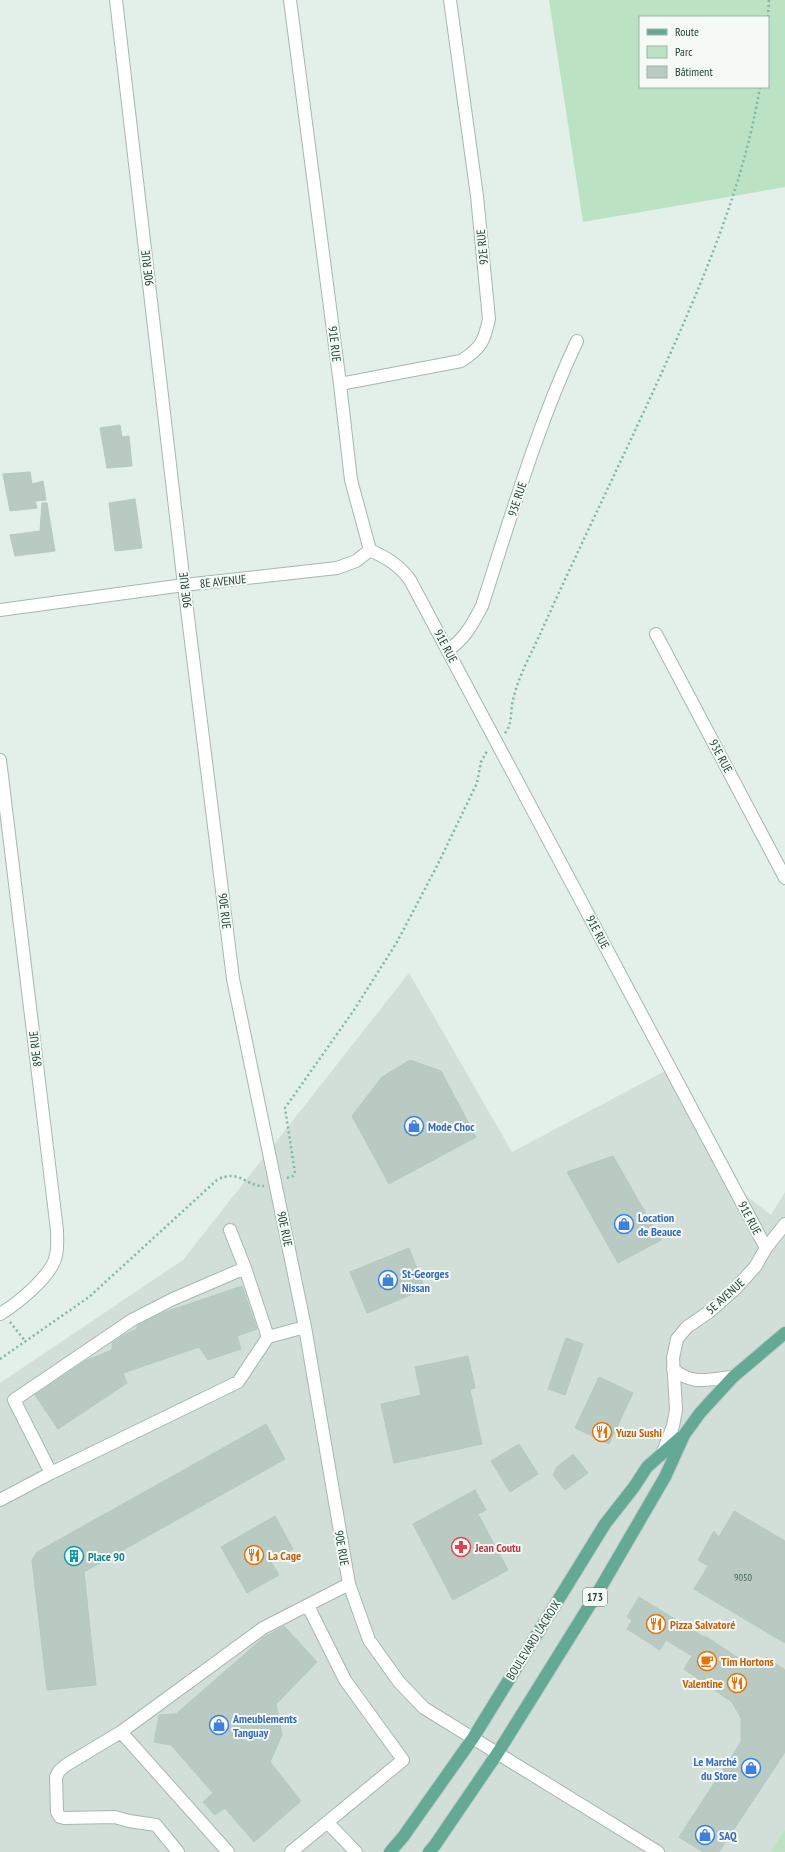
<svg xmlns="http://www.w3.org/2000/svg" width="785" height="1852" font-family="'PT Sans Narrow',sans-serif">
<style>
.built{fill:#d1dfd8}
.green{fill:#bae2c3;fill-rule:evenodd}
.building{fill:#b8cac2;stroke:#b5c9c0}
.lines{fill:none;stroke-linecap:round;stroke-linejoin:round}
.minor-casing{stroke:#a5b8b0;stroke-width:14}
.major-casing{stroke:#c1cac7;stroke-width:14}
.path{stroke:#80b6a3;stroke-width:2.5;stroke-dasharray:2 3;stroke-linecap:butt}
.minor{stroke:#fff;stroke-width:12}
.major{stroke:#63a994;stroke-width:12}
.labels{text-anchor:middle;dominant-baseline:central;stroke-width:4;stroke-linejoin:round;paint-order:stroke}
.number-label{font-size:10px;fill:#47655a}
.shield{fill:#f5faf7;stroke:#617a71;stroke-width:1}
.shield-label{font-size:11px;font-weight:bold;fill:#214338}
.street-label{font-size:12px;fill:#214338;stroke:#f5faf7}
.shop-label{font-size:12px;font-weight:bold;fill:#366cbe;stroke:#f5faf7;text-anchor:start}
.food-label{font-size:12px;font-weight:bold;fill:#c56008;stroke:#f5faf7;text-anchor:start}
.health-label{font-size:12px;font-weight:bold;fill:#be3a42;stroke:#f5faf7;text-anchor:start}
.culture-label{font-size:12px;font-weight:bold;fill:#0d838f;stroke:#f5faf7;text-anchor:start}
</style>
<rect width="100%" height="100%" fill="#e3efe9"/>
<path class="built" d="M409 973 512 1152 669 1069 730 1183 771 1215 785 1192V1829L770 1852H0V1383L183 1260Z"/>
<path class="green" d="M549 0H785V187L583 222ZM640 17H768V87H640Z
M785 1829V1852H770Z"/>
<path class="building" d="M120 425 122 437 129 436 132 466 107 468 100 428Z
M30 472 32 484 43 481 46 500 35 501 37 508 10 511 3 474Z
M135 499 142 548 115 551 109 503Z
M42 503H47L55 551 15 556 10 535 40 531Z
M410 1060 441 1071 476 1137 389 1184 352 1116 382 1077Z
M613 1156 661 1240 618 1263 567 1172Z
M409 1248 425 1289 367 1313 350 1272Z
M242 1286 257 1329 237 1336 241 1349 208 1360 199 1347 123 1373 127 1383 58 1429 35 1395 85 1361 112 1350V1343L124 1335 137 1329V1326L165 1312Z
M566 1338 583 1344 565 1395 548 1389Z
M468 1356 475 1388 470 1390 482 1444 394 1463 381 1404 421 1395 415 1367Z
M599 1377 633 1393 609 1444 575 1428Z
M266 1424 285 1459 84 1572 96 1685 47 1690 32 1560 37 1552Z
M519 1444 538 1474 510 1492 491 1461Z
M573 1454 588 1473 565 1490 553 1475 557 1467Z
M475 1490 486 1510 478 1514 508 1570 453 1600 413 1524Z
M734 1511 785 1541V1643L694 1589 708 1566 698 1560 714 1531 719 1537Z
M275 1516 293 1549 271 1562 279 1575 247 1593 221 1547Z
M639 1597 704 1637 705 1636 743 1661 745 1658 760 1667 766 1657 785 1670V1752L719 1852H703L679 1837 741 1742V1718L732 1702 684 1669 692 1656 666 1640 660 1650 627 1629 632 1620 627 1617Z
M284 1626 317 1662 276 1704 282 1735 270 1762 301 1801 254 1842 225 1808 215 1815 203 1802 213 1793 171 1745 154 1742 159 1715 176 1714 263 1638Z"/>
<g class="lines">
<defs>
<path id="minor" d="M116 0 184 585 233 979 305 1327 349 1584 369 1640 399 1682 424 1708 658 1852
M290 0 340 384 351 480 370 550C387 558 399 565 410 580L766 1248
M340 384 461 361C481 348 484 342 489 319L477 196 450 0
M0 610 184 585 337 568 356 561 370 550
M656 634 785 878
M448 650C465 639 473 623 482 606 511 517 537 426 577 341
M0 760 57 1230C57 1238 58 1247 56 1255 53 1275 17 1304 0 1314
M230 1230 245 1268
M268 1337 238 1382 51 1473 14 1400 132 1320 173 1299 245 1268 268 1337 305 1327
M673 1369C693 1386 708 1379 733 1377
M663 1452 673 1426 676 1410 673 1358 677 1339 687 1327 709 1312 735 1289 755 1267 766 1248 785 1224
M0 1500 51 1473
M121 1732 66 1765 59 1771 56 1777 57 1812 60 1817 64 1818 115 1817 129 1821 156 1825 178 1852
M327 1822 356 1852
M228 1852 121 1732 263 1628 349 1584
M291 1852 403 1760 345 1680 308 1606"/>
<path id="major" d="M390 1852 403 1837 473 1738 605 1524 634 1487 647 1467 681 1437
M429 1852 435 1845 497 1754 601 1587 665 1477 684 1435 700 1413 733 1377 785 1333"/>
</defs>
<use href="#minor" class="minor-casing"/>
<use href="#major" class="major-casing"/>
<path class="path" d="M768 17 769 0
M505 733C513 723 510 711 513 700 518 677 532 652 541 632 582 541 626 452 667 361 706 273 744 184 760 87
M287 1178 293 1176 295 1173 285 1108 354 1010 397 942 438 864 477 783 481 762 487 751
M10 1322 26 1342
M0 1359 89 1297 217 1180C240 1168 246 1187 264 1186"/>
<use href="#minor" class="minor"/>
<use href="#major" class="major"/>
</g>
<defs>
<symbol id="shop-ring" viewBox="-11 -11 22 22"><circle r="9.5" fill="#f5faf7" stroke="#3f7fe0" stroke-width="1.5"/><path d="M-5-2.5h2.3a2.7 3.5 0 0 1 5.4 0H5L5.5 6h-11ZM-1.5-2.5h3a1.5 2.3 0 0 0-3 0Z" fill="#3f7fe0"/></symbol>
<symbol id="restaurant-ring" viewBox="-11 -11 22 22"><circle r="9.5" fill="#f5faf7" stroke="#e8710a" stroke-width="1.5"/><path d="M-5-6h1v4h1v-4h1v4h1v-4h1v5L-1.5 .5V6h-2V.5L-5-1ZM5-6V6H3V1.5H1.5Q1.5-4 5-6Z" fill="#e8710a"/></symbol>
<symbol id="pharmacy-ring" viewBox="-11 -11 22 22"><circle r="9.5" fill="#f5faf7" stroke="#e0444e" stroke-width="1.5"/><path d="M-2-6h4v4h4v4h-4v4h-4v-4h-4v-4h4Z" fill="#e0444e"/></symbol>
<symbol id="building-ring" viewBox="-11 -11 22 22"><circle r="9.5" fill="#f5faf7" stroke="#0f9aa8" stroke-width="1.5"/><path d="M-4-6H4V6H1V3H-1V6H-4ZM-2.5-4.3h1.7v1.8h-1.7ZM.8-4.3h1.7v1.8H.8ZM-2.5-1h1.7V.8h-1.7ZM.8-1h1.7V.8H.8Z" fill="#0f9aa8"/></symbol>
<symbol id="cafe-ring" viewBox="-11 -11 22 22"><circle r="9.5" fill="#f5faf7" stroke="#e8710a" stroke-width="1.5"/><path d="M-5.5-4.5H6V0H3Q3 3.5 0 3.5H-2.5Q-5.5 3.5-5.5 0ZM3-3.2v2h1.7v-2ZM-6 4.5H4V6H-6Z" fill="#e8710a"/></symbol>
</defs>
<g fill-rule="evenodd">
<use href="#shop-ring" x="403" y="1115" width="22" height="22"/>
<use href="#shop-ring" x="613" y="1213" width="22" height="22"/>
<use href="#shop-ring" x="377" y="1269" width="22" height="22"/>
<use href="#restaurant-ring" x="591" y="1421" width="22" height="22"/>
<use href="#pharmacy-ring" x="450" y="1536" width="22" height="22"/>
<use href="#restaurant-ring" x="243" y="1544" width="22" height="22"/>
<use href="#building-ring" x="63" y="1545" width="22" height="22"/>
<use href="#restaurant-ring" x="645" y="1613" width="22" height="22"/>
<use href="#cafe-ring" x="696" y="1650" width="22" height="22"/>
<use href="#restaurant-ring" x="726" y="1672" width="22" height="22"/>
<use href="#shop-ring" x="208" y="1714" width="22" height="22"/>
<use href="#shop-ring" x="740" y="1757" width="22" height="22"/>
<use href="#shop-ring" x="694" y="1824" width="22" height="22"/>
</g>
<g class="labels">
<g class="number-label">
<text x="743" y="1577">9050</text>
</g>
<rect class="shield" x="583" y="1588" width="24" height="18" rx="3"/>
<g class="shield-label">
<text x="595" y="1597">173</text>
</g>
<g class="street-label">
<text transform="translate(482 247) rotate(-96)">92E RUE</text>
<text transform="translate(147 268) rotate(-97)">90E RUE</text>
<text transform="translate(335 344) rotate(83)">91E RUE</text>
<text transform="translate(517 499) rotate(-72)">93E RUE</text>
<text transform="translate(223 581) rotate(-6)">8E AVENUE</text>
<text transform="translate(185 590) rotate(-97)">90E RUE</text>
<text transform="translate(446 646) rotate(62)">91E RUE</text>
<text transform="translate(721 756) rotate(62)">93E RUE</text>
<text transform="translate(225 911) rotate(83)">90E RUE</text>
<text transform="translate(598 932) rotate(62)">91E RUE</text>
<text transform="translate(35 1049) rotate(-97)">89E RUE</text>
<text transform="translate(750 1218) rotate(62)">91E RUE</text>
<text transform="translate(285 1229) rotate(78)">90E RUE</text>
<text transform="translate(725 1296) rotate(-42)">5E AVENUE</text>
<text transform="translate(342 1548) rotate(80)">90E RUE</text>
<text transform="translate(533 1640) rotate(-58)">BOULEVARD LACROIX</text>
</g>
<g class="shop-label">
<text x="428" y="1126">Mode Choc</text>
<text x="638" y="1217">Location<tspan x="638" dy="14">de Beauce</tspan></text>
<text x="402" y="1273">St-Georges<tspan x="402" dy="14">Nissan</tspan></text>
<text x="233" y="1718">Ameublements<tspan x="233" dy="14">Tanguay</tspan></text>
<text x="737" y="1761" text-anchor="end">Le Marché<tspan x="737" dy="14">du Store</tspan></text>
<text x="719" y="1835">SAQ</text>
</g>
<g class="food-label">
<text x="616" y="1432">Yuzu Sushi</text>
<text x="268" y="1555">La Cage</text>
<text x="670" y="1624">Pizza Salvatoré</text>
<text x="721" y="1661">Tim Hortons</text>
<text x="723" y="1683" text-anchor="end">Valentine</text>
</g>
<g class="health-label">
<text x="475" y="1547">Jean Coutu</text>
</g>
<g class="culture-label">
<text x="88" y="1556">Place 90</text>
</g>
</g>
<rect x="639" y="16" width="130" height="72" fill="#f5faf7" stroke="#a0b1ab"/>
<rect x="647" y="29" width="20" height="6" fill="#63a994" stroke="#a0b1ab"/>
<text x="675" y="36" font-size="12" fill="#214338">Route</text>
<rect x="647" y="46" width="20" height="12" fill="#bae2c3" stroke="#a0b1ab"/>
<text x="675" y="56" font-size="12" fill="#214338">Parc</text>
<rect x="647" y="66" width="20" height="12" fill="#b8cac2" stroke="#a0b1ab"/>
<text x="675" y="76" font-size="12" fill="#214338">Bâtiment</text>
</svg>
